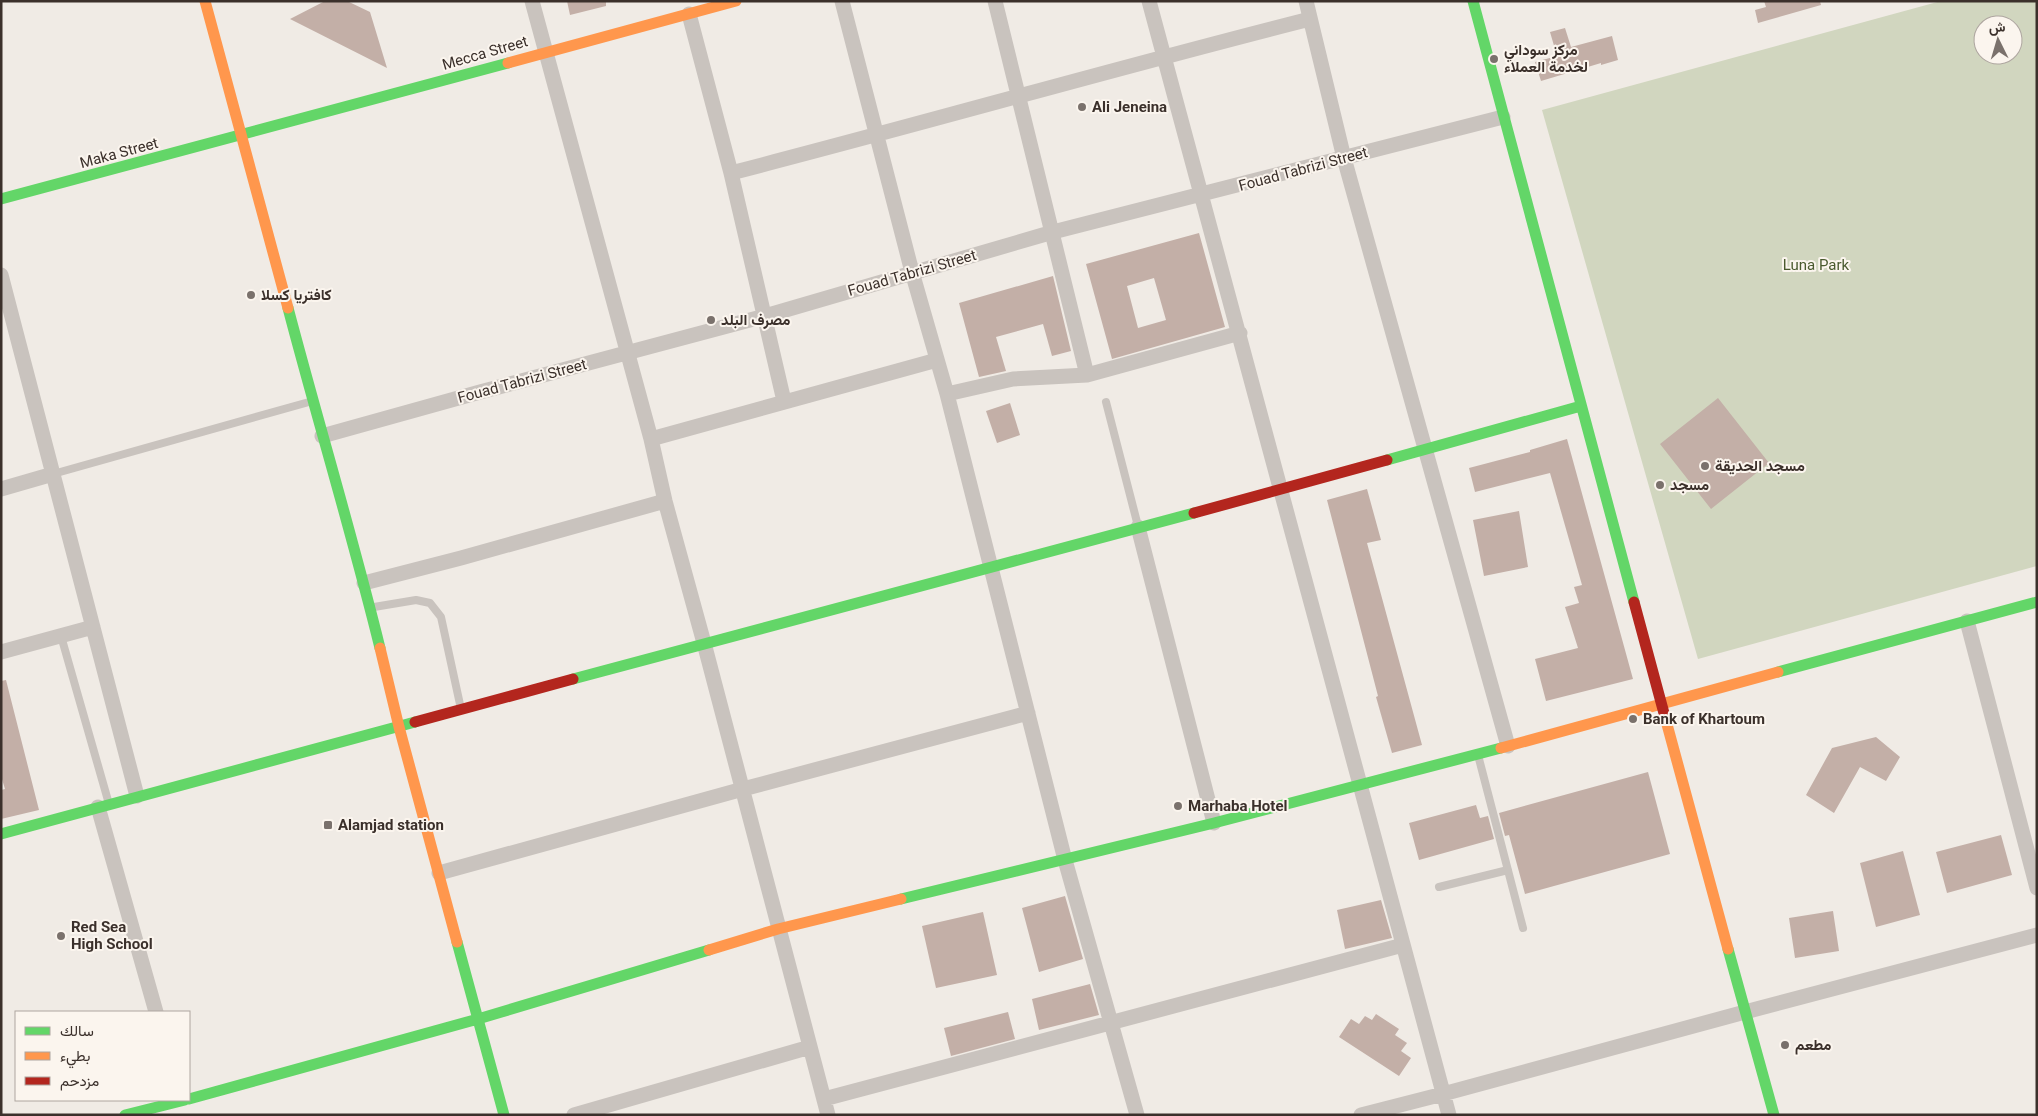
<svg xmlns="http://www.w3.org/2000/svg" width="2038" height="1116" font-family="Roboto,Vazirmatn,sans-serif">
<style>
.green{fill:#d1d6bf;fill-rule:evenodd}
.building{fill:#c3afa7;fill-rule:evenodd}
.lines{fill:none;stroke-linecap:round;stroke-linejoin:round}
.lane{stroke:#c9c3be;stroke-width:8}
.street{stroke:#c9c3be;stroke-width:15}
.fast{stroke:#63d668;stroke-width:11}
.slow{stroke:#ff974d;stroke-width:11}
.jam{stroke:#b3261e;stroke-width:11}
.poi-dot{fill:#7a716c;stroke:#fbf5ee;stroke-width:2}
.labels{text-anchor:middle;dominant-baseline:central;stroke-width:4;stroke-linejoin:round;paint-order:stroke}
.poi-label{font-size:15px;font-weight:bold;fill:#3b302b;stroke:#fbf5ee;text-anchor:start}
.street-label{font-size:15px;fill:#3b302b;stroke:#fbf5ee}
.park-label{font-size:15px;fill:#4a5a2e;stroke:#fbf5ee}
</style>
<rect width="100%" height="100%" fill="#f0ebe5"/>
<path class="green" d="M1941 1H2037V566L1698 659 1542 110ZM1983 25H2013V55H1983Z"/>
<path class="building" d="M325 1H347L370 12 387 68 290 19Z
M567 1H606V6L570 15Z
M1764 1H1820L1821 5 1758 23 1755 10 1766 7Z
M1565 28 1571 47 1612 36 1618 60 1601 65V63L1541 81 1535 62 1557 56 1550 32Z
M1199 233 1225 327 1112 359 1086 264ZM1154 278 1166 320 1138 328 1127 286Z
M1053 276 1071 351 1052 356 1043 324 996 337 1006 371 979 377 959 303Z
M1718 398 1769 463 1711 509 1660 444Z
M1010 403 1020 435 997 443 986 411Z
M1567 439 1633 679 1546 701 1535 659 1578 648 1565 607 1579 603 1574 587 1582 585 1550 473 1475 492 1469 468 1530 452V450Z
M1367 489 1381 540 1367 543 1422 745 1392 753 1376 697 1378 696 1327 500Z
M1519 511 1528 567 1484 576 1473 520Z
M6 680 39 810 1 819V790L5 789 1 776V681Z
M1876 737 1900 757 1886 781 1860 767 1834 813 1806 795 1832 748Z
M1648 772 1670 854 1525 894 1509 835 1505 836 1499 813Z
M1476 805 1480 818 1488 816 1494 839 1419 860 1409 823Z
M2001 835 2012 875 1947 893 1936 852Z
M1903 851 1920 915 1876 927 1860 863Z
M1065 896 1083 959 1039 972 1022 908Z
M1381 900 1392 938 1345 949 1337 910Z
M1833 911 1839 951 1795 958 1789 918Z
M983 912 997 975 936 988 922 926Z
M1090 984 1099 1015 1039 1030 1032 999Z
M1008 1012 1015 1039 951 1056 944 1028Z
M1376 1014 1399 1029 1395 1035 1407 1043 1401 1051 1411 1058 1399 1076 1339 1037 1351 1019 1359 1024 1365 1016 1372 1020Z"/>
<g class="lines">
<path class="lane" d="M1106 402 1138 526
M53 474 309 402
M374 607 416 600 430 603 441 617 461 709
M61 636 109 804
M1478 755 1523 928
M1439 887 1508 870"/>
<path class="street" d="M532 1 651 439 665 501 704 643 828 1115
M842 1 912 272 947 394 1065 860 1137 1115
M995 1 1087 375
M1149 1 1449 1115
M1306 1 1344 158 1508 746
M689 14 731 173 784 401
M731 173C925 123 1116 68 1310 19
M1 275 137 796
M947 394 1013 379 1087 375 1240 333
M322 436 480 392 765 316 1053 232 1503 117
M651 439 937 360
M1 489 53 474
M1138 527 1214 823
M364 583 461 558 665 501
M1967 621 2037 888
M1 652 93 627
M98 807 156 1012
M439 873 743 789 1028 713
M824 1099 1403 945
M574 1115 810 1047
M1361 1115 1443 1094 1745 1012 2037 935"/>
<path class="fast" d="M1473 1 1634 602
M1 199 508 63
M288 308C318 422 352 534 380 648
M1387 460 1581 406
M1778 672 2037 602
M573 679 1194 513
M1 834 415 722
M901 899 1214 823 1501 748
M457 942 504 1115
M1728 949 1774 1115
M189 1099 478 1019 709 950
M125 1115 185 1100"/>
<path class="slow" d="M205 1 288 308
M508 63 736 1
M380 648 399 727 457 942
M1665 717 1728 949
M1501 748 1778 672
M709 950 778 929 901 899"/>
<path class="jam" d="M1194 513 1387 460
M1634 602 1665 717
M415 722 573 679"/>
</g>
<g class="poi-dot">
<circle cx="1494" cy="59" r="5"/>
<circle cx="1082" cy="107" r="5"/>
<circle cx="251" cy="295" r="5"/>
<circle cx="711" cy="320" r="5"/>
<circle cx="1705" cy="466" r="5"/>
<circle cx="1660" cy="485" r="5"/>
<circle cx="1633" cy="719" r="5"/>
<circle cx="1178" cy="806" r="5"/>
<rect x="323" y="820" width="10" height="10" rx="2.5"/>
<circle cx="61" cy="936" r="5"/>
<circle cx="1785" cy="1045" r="5"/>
</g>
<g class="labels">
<g class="poi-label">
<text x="1504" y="50">مركز سوداني<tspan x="1504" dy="17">لخدمة العملاء</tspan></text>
<text x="1092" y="107">Ali Jeneina</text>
<text x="261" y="295">كافتريا كسلا</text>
<text x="721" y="320">مصرف البلد</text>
<text x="1715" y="466">مسجد الحديقة</text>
<text x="1670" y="485">مسجد</text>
<text x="1643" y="719">Bank of Khartoum</text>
<text x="1188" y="806">Marhaba Hotel</text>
<text x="338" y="825">Alamjad station</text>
<text x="71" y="927">Red Sea<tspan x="71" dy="17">High School</tspan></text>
<text x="1795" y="1045">مطعم</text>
</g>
<g class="street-label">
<text transform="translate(485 53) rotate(-16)">Mecca Street</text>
<text transform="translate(119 153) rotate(-15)">Maka Street</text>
<text transform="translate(1303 169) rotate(-15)">Fouad Tabrizi Street</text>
<text transform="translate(912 273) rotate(-16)">Fouad Tabrizi Street</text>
<text transform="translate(522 381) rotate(-15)">Fouad Tabrizi Street</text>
</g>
<g class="park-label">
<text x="1816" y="265">Luna Park</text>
</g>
</g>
<rect width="2038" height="1116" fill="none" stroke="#3b302b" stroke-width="5"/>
<rect x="15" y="1011" width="175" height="90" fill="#fbf5ee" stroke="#aea6a0"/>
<rect x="25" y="1027" width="25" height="8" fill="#63d668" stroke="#aea6a0"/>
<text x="60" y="1036" font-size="15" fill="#3b302b">سالك</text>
<rect x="25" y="1052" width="25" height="8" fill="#ff974d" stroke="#aea6a0"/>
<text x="60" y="1061" font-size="15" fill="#3b302b">بطيء</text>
<rect x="25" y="1077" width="25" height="8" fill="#b3261e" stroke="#aea6a0"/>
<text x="60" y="1086" font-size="15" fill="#3b302b">مزدحم</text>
<g transform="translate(1998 40) rotate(355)"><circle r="24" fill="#fbf5ee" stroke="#aea6a0"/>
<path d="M0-4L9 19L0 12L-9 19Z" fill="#7a716c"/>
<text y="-8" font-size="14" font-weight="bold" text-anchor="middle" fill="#3b302b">ش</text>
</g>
</svg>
